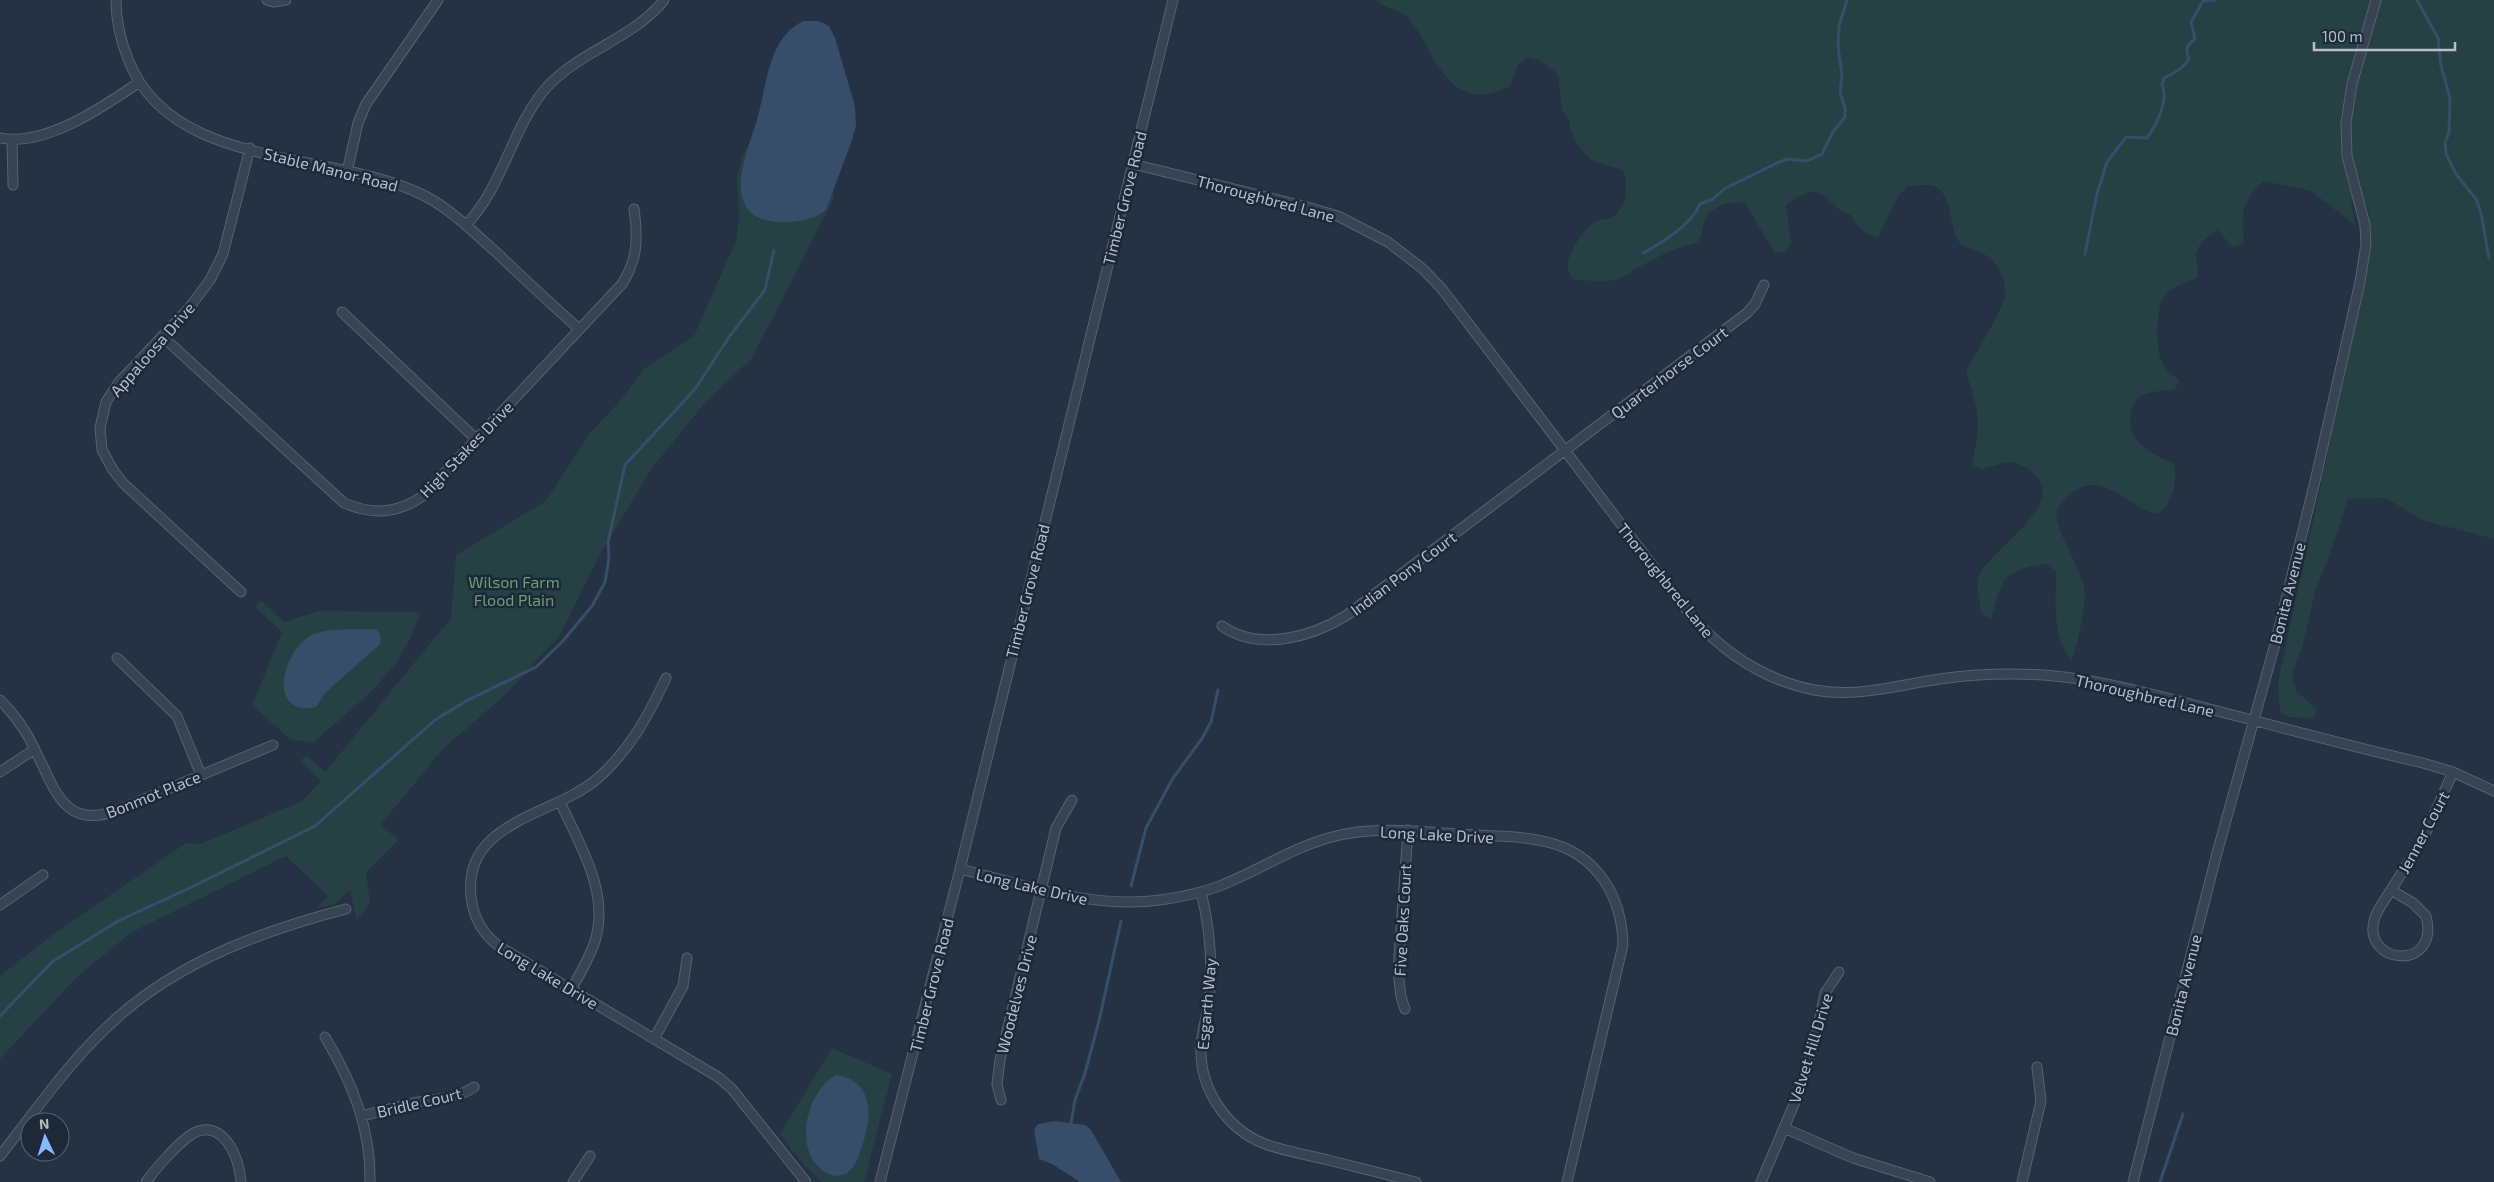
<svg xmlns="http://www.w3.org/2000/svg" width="2494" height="1182" font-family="'Exo 2',sans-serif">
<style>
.green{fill:#264143}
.water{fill:#374e6b}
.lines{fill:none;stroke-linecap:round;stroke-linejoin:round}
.stream{stroke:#374e6b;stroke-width:3}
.minor-casing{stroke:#56626f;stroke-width:11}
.minor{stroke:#394452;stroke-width:9}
.labels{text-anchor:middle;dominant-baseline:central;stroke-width:5;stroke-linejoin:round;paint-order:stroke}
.street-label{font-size:16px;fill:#b5bfcc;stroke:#1d2937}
.park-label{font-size:16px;fill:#6b9f75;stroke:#1d2937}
</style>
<rect width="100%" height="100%" fill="#243243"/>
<path class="green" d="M1376 0H2494V539L2422 520 2386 498 2348 499 2337 534 2315 592 2302 648 2293 670V681L2297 692 2316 708V714L2313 718 2289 717 2280 712 2278 682 2331 438 2328 435 2370 229 2369 213 2366 204 2351 201 2355 225 2311 191 2263 181C2239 207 2243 209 2244 243L2233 247 2217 230C2209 236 2196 245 2196 256 2197 265 2199 268 2197 277 2188 282 2173 287 2166 294 2155 307 2155 347 2162 362 2165 371 2173 375 2180 381L2174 390C2153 391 2129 392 2130 420 2131 427 2132 436 2138 441 2148 452 2160 458 2174 463 2178 481 2173 502 2158 514 2135 510 2116 486 2093 485 2083 485 2072 491 2066 498 2063 502 2058 506 2057 510 2052 528 2084 570 2085 593 2086 607 2077 646 2072 660 2051 638 2056 599 2056 571L2046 564C2001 571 2003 577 1991 619L1982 614C1980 603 1975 585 1979 576 1991 547 2071 504 2032 472 2012 456 2006 463 1982 469L1972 464C1981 422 1980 413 1966 373 1973 356 2005 307 2005 295 2006 278 1998 261 1982 253 1976 250 1967 249 1961 244 1951 235 1952 203 1941 191 1933 182 1918 186 1908 186L1899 195 1878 237 1866 233 1857 225 1851 215 1841 211 1824 196 1814 191 1798 196 1786 205 1791 244 1785 252H1774L1745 203C1730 201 1708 206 1704 223 1702 231 1702 235 1698 242 1678 247 1657 257 1639 267 1633 270 1626 277 1619 279 1613 282 1579 281 1572 279 1571 276 1568 272 1568 268 1566 254 1584 229 1595 222 1599 219 1605 220 1610 218 1627 210 1629 186 1623 170L1598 163 1588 158 1576 142 1571 131 1569 120 1562 110 1558 74 1539 60 1527 57 1518 65 1510 87C1503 89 1495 93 1488 94 1443 101 1432 45 1409 19 1401 9 1384 9 1376 0Z
M755 133 839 144 833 200 752 358 703 405 652 468 600 554 560 635 505 695 443 749 381 824 398 840 366 872 370 902 357 921 350 890 335 904 317 908 328 896 286 856 132 932 77 977 0 1059V976L55 933 186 843 201 844 302 801 321 781 300 761 307 755 325 772 451 618 456 555 546 501 590 433 618 403 645 368 694 336 736 241 739 219 737 176 743 154Z
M261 600 284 622 319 611 415 612 419 616C403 672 355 705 314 742L291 740 252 705 282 632 255 607Z
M832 1048 892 1074 864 1182H822L804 1165 780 1134Z"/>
<path class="water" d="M804 21H818L829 26 835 38 855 106 856 126 852 140 826 210C812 221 793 223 776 222 716 216 749 149 758 116 767 83 769 36 804 21Z
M376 629 381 637 380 644 325 693 316 707C265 718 283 646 314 634 332 627 357 630 376 629Z
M836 1075C876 1081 872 1120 861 1149 858 1158 854 1170 845 1174 833 1179 822 1172 815 1163 796 1138 809 1090 836 1075Z
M1055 1121 1085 1125 1091 1130 1121 1182H1080L1052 1164 1039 1159 1034 1130 1038 1124Z"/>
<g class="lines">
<path class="stream" d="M2417 0 2438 38 2441 66 2450 98 2449 133 2445 142 2446 154 2456 174 2476 199 2481 213 2489 258
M1643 253C1663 242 1690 226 1700 204L1713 199 1724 189 1777 163 1788 159 1807 161 1822 154 1833 132 1845 117V108L1840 92 1842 76 1838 46 1839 26 1847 0
M2085 254 2097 194 2107 162 2126 137 2147 138C2156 126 2169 99 2162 85L2164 78C2173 74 2184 68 2189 59 2185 49 2187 45 2195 39L2191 22 2203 1 2215 0
M1131 886 1146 828 1173 778 1201 740 1211 722 1218 690
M0 1016 52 962 118 921 194 886 315 826 435 720 468 700 536 667 562 642 592 606 605 582 609 558 608 542 625 465 695 389 729 337 765 290 774 250
M1071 1123 1075 1100 1085 1073 1099 1021 1121 921
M2160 1182 2183 1114"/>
<defs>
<path id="minor" d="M116 0C116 21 120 39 128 59 171 172 334 149 425 196 452 210 473 232 496 252 523 278 551 304 579 329
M267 0 274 2 286 0
M0 138C45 147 103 107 138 83
M12 139 13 185
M1133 164 1307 207 1338 216 1388 242 1423 269 1442 289 1691 616C1725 654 1764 680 1814 690 1857 698 1898 685 1940 679 1974 674 2009 673 2044 675 2098 679 2150 694 2202 707 2276 726 2349 746 2423 763L2453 772 2494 791
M347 172 358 123 366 104 438 0
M466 225C504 185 511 129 546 88 579 51 633 39 664 0
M342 312 476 439
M162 336 344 503C372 515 397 514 423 496L622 284C638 259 638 238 634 209
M241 592 123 483 113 470 102 450 100 428 106 402 119 382 189 308 210 280 223 254 250 148
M1222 626C1259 652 1312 637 1347 615L1747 313 1755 304 1764 285
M117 658 177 716 201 775
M666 678C648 716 630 750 598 778 555 816 463 820 471 896 473 917 482 934 500 947L718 1077 732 1089 806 1182
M0 700C14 714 27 732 35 750 55 789 64 831 118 810L273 745
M0 772 35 749
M560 802C580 845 610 893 595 941 589 959 580 974 571 990
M960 869C1025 885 1092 909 1160 900 1181 897 1202 893 1222 885 1260 870 1293 847 1332 837 1373 826 1415 831 1456 834 1486 836 1518 835 1547 842 1597 854 1622 896 1623 945L1567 1182
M2391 890C2386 898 2379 907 2375 917 2359 965 2441 973 2426 916L2413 903 2391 890 2423 839 2453 772
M1201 892C1210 928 1213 964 1209 1001 1207 1016 1202 1031 1201 1046 1199 1088 1226 1129 1265 1144 1285 1151 1307 1155 1328 1160 1357 1167 1387 1175 1416 1182
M0 905 43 875
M1405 1009 1401 997 1398 971 1408 830
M325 1037C352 1082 371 1128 370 1182
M654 1039 683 986 687 958
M1001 1100 997 1084 1000 1060 1056 828 1072 800
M362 1116C381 1111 400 1106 419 1102 438 1098 457 1099 474 1087
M1784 1128 1853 1158 1930 1182
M0 1156C37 1109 72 1057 118 1017 182 960 265 930 346 909
M146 1182C156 1168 178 1143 192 1134 223 1116 240 1159 241 1182
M573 1182 590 1156
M880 1182 960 869 1173 0
M1761 1182 1800 1090 1816 1036 1825 993 1839 972
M2022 1182 2041 1101 2037 1067
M2133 1182 2217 853 2275 644 2316 477 2360 282 2366 244 2365 225 2347 156 2346 123 2352 84 2376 0"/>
</defs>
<use href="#minor" class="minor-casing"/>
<use href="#minor" class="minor"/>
</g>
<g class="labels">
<g class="street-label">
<text transform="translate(331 169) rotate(14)">Stable Manor Road</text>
<text transform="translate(1124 198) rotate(-76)">Timber Grove Road</text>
<text transform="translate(1266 198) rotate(15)">Thoroughbred Lane</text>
<text transform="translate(152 349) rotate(-49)">Appaloosa Drive</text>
<text transform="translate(1669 372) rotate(-37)">Quarterhorse Court</text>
<text transform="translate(466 449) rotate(-46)">High Stakes Drive</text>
<text transform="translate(1403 573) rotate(-37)">Indian Pony Court</text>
<text transform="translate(1666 580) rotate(51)">Thoroughbred Lane</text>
<text transform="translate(1027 591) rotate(-76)">Timber Grove Road</text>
<text transform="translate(2287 593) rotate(-76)">Bonita Avenue</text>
<text transform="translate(2145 695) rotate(13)">Thoroughbred Lane</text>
<text transform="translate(153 794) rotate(-22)">Bonmot Place</text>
<text transform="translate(2423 832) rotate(-62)">Jenner Court</text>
<text transform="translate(1437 834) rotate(3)">Long Lake Drive</text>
<text transform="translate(1032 886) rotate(13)">Long Lake Drive</text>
<text transform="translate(1402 920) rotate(-87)">Five Oaks Court</text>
<text transform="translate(548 975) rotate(31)">Long Lake Drive</text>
<text transform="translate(931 985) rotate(-76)">Timber Grove Road</text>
<text transform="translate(2183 985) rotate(-76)">Bonita Avenue</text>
<text transform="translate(1016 994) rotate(-76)">Woodelves Drive</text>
<text transform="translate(1206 1004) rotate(-85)">Esgarth Way</text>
<text transform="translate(1810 1048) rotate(-73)">Velvet Hill Drive</text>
<text transform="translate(419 1102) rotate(-13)">Bridle Court</text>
</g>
<g class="park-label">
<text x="514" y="581">Wilson Farm<tspan x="514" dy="18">Flood Plain</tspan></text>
</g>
</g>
<g transform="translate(45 1137) rotate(356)"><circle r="24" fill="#1d2937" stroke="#5a6573"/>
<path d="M0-4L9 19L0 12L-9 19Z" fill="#88b9ff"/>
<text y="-8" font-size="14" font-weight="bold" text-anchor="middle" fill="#b5bfcc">N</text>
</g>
<path d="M2314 42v8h141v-8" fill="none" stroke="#b5bfcc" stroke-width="2.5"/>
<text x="2322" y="42" font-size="15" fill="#b5bfcc" stroke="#1d2937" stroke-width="4" paint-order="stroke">100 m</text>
</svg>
